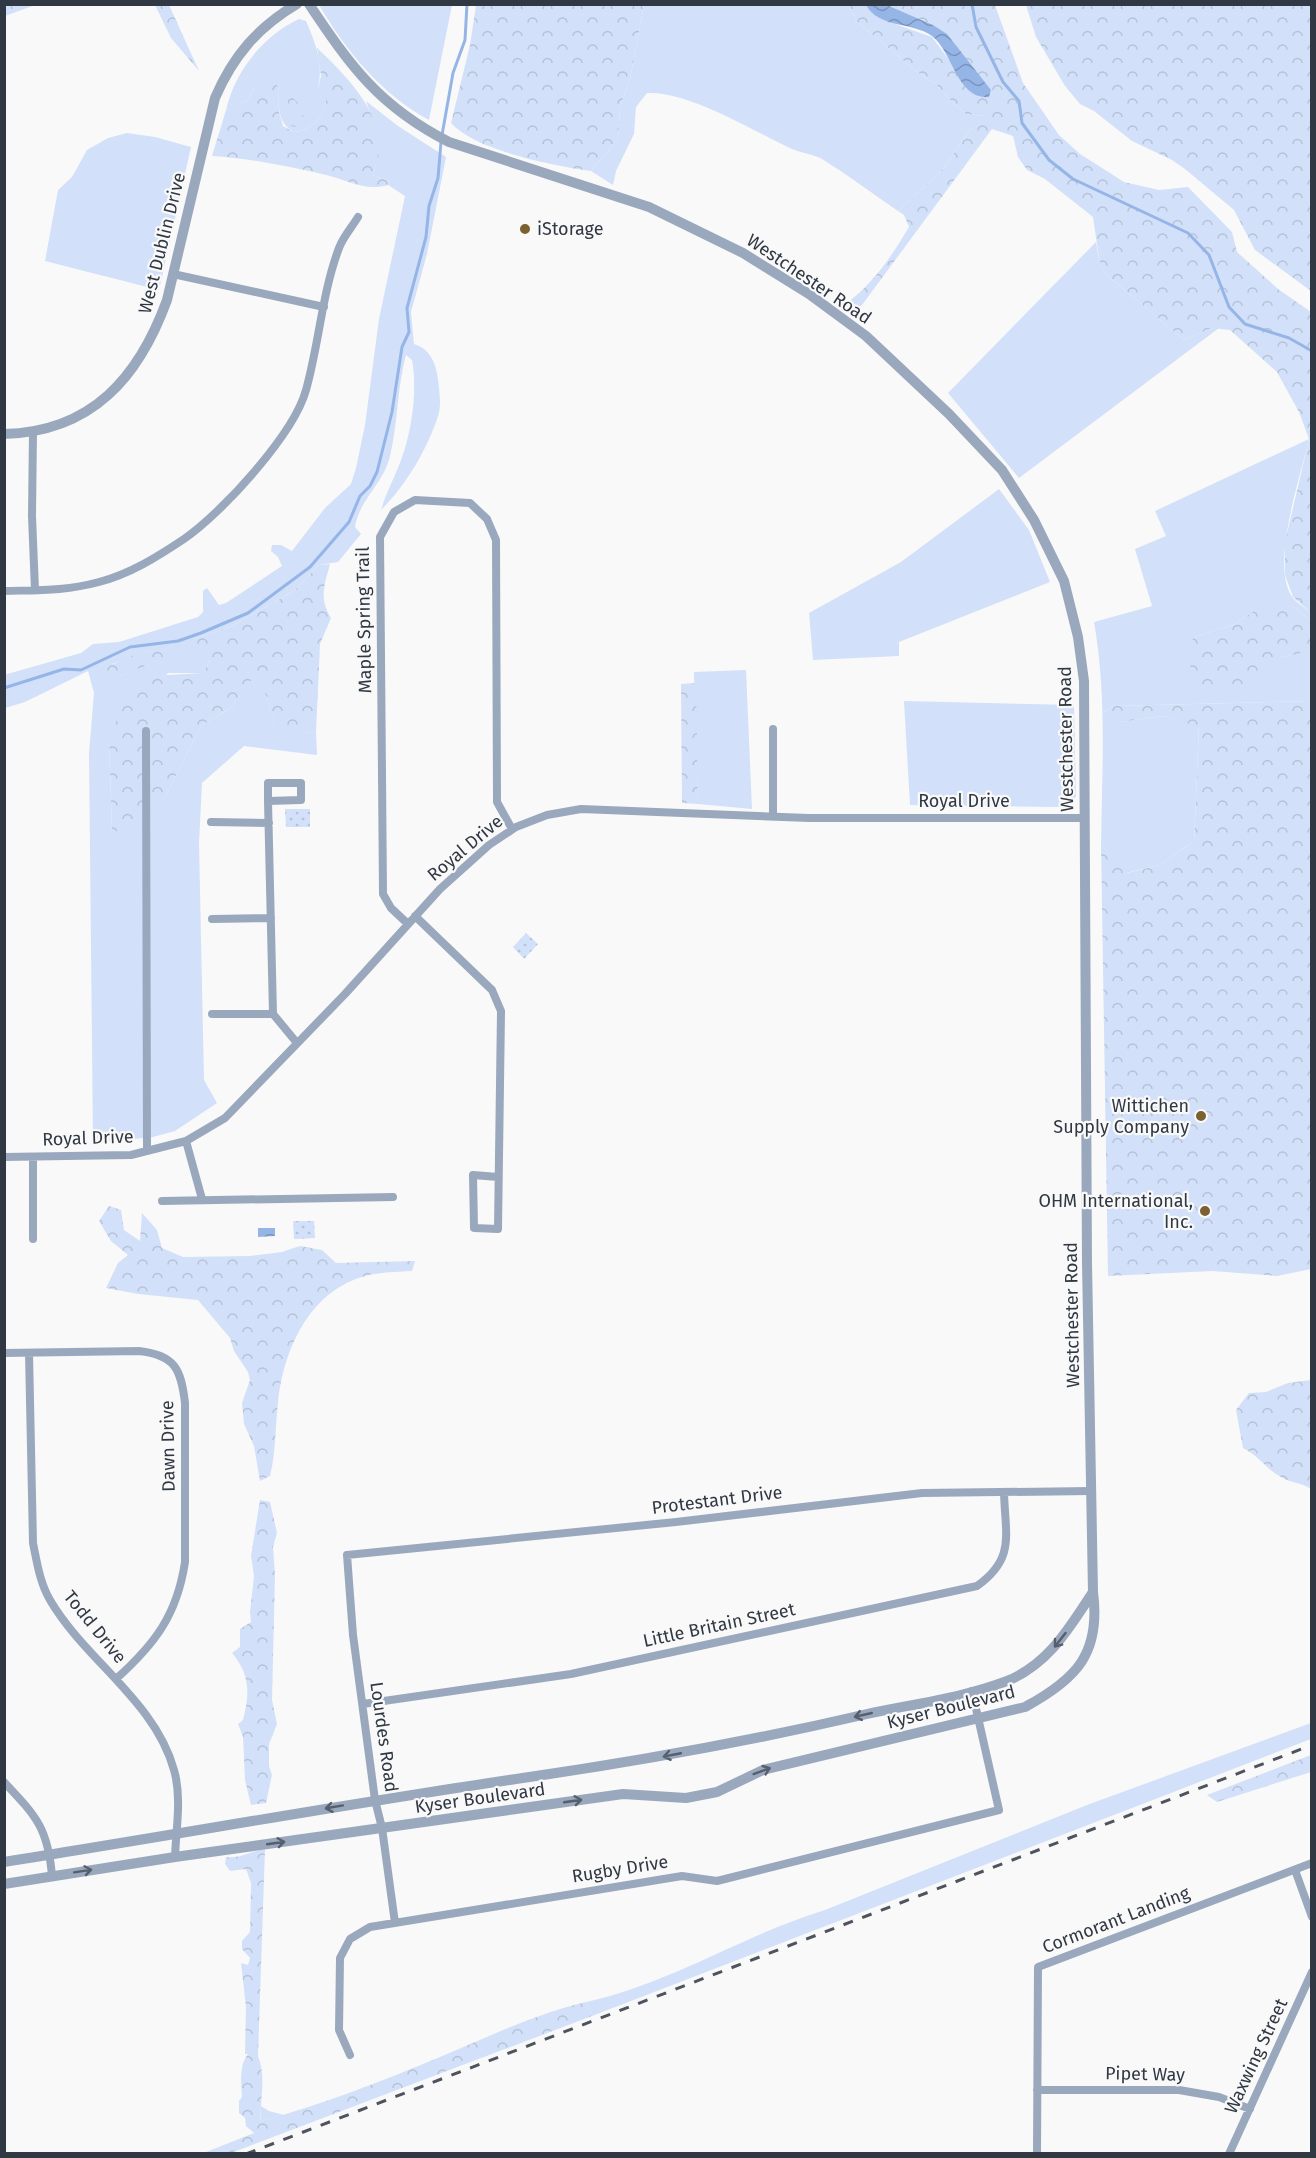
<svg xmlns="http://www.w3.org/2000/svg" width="1316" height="2158" font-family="'Fira Sans',sans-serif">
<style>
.green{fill:#d2e1f9;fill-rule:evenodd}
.forest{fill:url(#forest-crowns)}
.park{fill:url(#park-dots)}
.water{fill:url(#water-waves)}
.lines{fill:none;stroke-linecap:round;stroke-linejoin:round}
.stream{stroke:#95b5e7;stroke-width:3}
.minor{stroke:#9aa8be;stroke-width:8}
.tertiary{stroke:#9aa8be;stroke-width:10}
.rail{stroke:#4d545e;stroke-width:3;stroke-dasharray:10 10;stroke-linecap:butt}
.oneway{stroke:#555f6e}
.poi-dot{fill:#7b6032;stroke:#f9f9f9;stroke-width:2}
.labels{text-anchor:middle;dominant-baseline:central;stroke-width:4.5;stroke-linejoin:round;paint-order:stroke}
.poi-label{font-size:18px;fill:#303843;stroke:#f9f9f9;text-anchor:end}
.street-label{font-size:18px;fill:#303843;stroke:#f9f9f9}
</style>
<defs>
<pattern id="forest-crowns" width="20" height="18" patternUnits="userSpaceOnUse" patternTransform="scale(1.5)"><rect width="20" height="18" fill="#d2e1f9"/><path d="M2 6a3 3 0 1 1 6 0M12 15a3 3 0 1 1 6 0" fill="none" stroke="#b5c2d7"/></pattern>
<pattern id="park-dots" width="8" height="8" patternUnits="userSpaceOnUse" patternTransform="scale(1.5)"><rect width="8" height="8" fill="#d2e1f9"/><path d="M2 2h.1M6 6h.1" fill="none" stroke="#b5c2d7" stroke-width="1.8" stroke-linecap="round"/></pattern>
<pattern id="water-waves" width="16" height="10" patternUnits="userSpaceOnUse" patternTransform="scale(1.5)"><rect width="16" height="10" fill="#95b5e7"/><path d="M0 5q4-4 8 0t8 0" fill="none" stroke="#7a94bd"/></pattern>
</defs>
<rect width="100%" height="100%" fill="#f9f9f9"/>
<path class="green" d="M319 5H452L429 120C381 94 346 51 319 5Z
M644 5H849L856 21 916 71 936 84 954 104 966 114 985 116 970 130 943 169 898 211C873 194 848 175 822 159 813 154 801 153 792 149 753 131 689 91 647 93L636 107 634 134 616 171 613 185 591 171 618 139 620 107 630 79Z
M299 19 306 21C315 42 324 64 318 87L326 94C327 115 315 129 294 132 276 122 279 105 278 86L254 88 247 101 231 105 226 110C235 71 263 36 299 19Z
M366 101 398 126 446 157 427 254 411 312 414 344C430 349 436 363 438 379 439 390 442 405 438 416 427 450 406 485 381 510 387 489 399 470 405 448 413 422 417 386 412 360L406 355C397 388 398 423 390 456 384 483 359 500 355 527L361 534 338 562 319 565 294 591 232 626 194 639 211 659 203 673H168L109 740 112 832 165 797 201 726 232 707 254 675 267 697 276 730 316 733 317 755 244 746 202 783 199 843 204 1080 217 1103 175 1131 153 1137 93 1143 89 753 94 693 88 671 25 702 5 708 4 675 81 653 93 644 119 642 198 617 203 612V591L207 588 219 605 226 603 282 566 278 557 271 551 272 545H281L292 551 325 508 351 484 356 468 365 425 379 319 405 196 388 185 390 181 372 175C384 152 374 124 366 101ZM151 650 163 664H149L118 677 112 664Z
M127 133 155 137 191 147 159 290 45 261 58 190 72 177 87 150 108 138Z
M1096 242 1100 265 1107 275 1184 340 1212 328H1219L1019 478 948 393Z
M1309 439C1301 475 1269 568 1293 598 1298 604 1306 608 1311 613V621L1294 607 1254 611 1233 625 1194 637C1237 651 1268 670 1311 647V701L1113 706 1104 712 1120 722 1164 716 1199 726 1194 841 1160 865 1126 873 1101 844C1102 770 1107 695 1094 622L1152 606 1135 549 1166 536 1155 511Z
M999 489 1029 530 1050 582 899 642V656L813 660 809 613 901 562Z
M746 670 752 809 698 804 694 672Z
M904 701 1074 705 1076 797 1061 807 910 805Z
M1311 1723V1739L592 2016 586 2002C670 1984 743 1935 825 1910L1087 1805Z
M261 2106 269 2111 284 2115 264 2120 261 2125Z"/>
<path class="forest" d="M5 4H35V5L5 16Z
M155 5H169L199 71 171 38Z
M476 5H644L630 79 620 107 618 139 591 171C555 166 476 151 451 123L470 45Z
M849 5H866L868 8 895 24 932 37 950 61 991 90 933 25 887 5H995L1023 83 1059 135 1080 154 1124 182 1159 190 1188 187 1232 232 1237 252 1278 289 1311 312V613L1293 597 1285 575V542L1309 439 1299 412 1277 372 1230 330 1212 328 1184 340 1107 275 1100 265 1093 217 1045 179 1027 170 1018 157 1013 136 992 129 862 305 850 311 845 304C872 286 893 254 909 227L904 215 898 211 943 169 970 130 984 116 966 114 954 104 936 84 916 71 856 21Z
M1026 5H1311V291L1255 250 1234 210 1185 169 1172 160 1132 141 1094 111 1080 104 1065 86 1036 37Z
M317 48C350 79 397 126 372 175L390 181 388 185C364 192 346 179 322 174 287 166 247 158 212 156L226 110 230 105 247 101 254 88 266 80 278 86 279 112 283 126 294 132C315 129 327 115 326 94L318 88 321 76Z
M288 93 298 103 305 120 297 127 291 126 288 120Z
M330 564C324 586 319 599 331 618L320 644 316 733 276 731 267 697 254 676 232 707 201 726 165 797 133 824 112 833 109 740 125 698 149 676 203 673 211 659 199 657 194 639 232 626 294 591 319 565Z
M1270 605 1294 607 1311 621V647L1301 653 1269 660 1267 670 1254 687 1202 685 1192 670 1185 653 1194 637 1233 625 1254 611Z
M151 650H163L168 656 163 664H150L118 677 103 669 126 658Z
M696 683 698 804 682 803 681 684Z
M1311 701V1269L1277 1276 1212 1271 1108 1276 1101 844 1127 873 1160 865 1194 841 1199 727 1164 716 1120 722 1103 713 1113 706Z
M109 1206 121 1210 124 1230 140 1241 142 1213 157 1230 162 1248 183 1257 249 1256 282 1252 300 1246 322 1250 336 1263 415 1261 412 1271C396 1272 377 1272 362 1277 308 1293 283 1352 278 1403 275 1428 276 1452 270 1476L260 1481 254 1446 244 1424 242 1403 250 1380 248 1372 234 1351 230 1338 198 1300 138 1294 106 1288 118 1263 128 1255 111 1241 99 1221Z
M1311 1380V1489C1301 1482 1290 1483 1281 1477 1266 1469 1259 1456 1243 1448L1236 1410 1249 1393 1266 1392 1288 1383Z
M260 1500 270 1502 277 1533 273 1547 275 1575 272 1700 277 1724 269 1744V1766L272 1775 266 1803 251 1805 245 1780 243 1737 238 1724 243 1720C250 1694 250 1674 232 1653L240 1647V1629L251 1622 250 1612 254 1576 251 1556Z
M1311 1755V1772L1217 1802 1207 1795Z
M265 1849 258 2056C267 2079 259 2100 261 2124L264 2120C322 2105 385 2080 440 2057 488 2037 535 2014 586 2002L592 2016 231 2153 201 2154 254 2133 246 2126 245 2118 239 2113V2101L242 2097C241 2083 239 2065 248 2054H245L246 2007 241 1963 248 1965 250 1958 242 1949V1941L250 1932 251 1883 246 1869 230 1871 225 1864 226 1857C241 1859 251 1851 265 1849Z"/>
<path class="park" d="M285 809H310V827H286Z
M526 933 538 944 524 959 513 947Z
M293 1221H314L315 1238 294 1239Z"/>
<path class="water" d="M866 5H887L933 25 947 34 991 90 989 97C957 100 953 52 932 36 913 22 878 28 866 5Z
M258 1228H275V1236L258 1237Z"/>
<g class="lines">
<path class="stream" d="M972 4 976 27 1003 82 1019 101 1022 123 1049 160 1073 179 1188 233 1209 255 1229 307 1245 324 1289 338 1312 351
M442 135 453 73 465 40 467 4
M4 688 64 669 81 670 130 647 178 641 201 633 248 613 310 567 349 522 360 496 370 486 377 472 392 412 402 347 409 332 407 308 426 237 429 206 438 178 441 142"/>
<path class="minor" d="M173 274 324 307
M33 431 32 516 35 590
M4 591C38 590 66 591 99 582 130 574 157 557 184 539 222 513 294 434 306 390 319 344 322 293 339 248 343 237 352 227 358 217
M146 731 147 1151
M268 783H301V800L268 801Z
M268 801 273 1014
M773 816V729
M211 822 269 823
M415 916 492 990 501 1011 498 1229 474 1228 473 1175 498 1177
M212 919 271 918
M408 924 391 908 383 894 380 537 394 512 415 500 470 503 487 519 496 540 497 802 512 829
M212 1014H273L297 1043
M186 1141 202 1199
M4 1157 131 1155 186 1141 225 1118 345 994 440 889 489 845 516 827 547 815 581 809 809 818H1085
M33 1157V1239
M162 1201 393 1197
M4 1353 139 1351C175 1355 181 1369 185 1403V1562C177 1615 155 1644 116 1679
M29 1353 33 1543C37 1563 40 1583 50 1600 85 1660 155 1701 174 1770 182 1797 176 1829 175 1857
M363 1704 571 1674 977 1586C1016 1558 1005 1535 1004 1492
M4 1782C36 1816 48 1828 52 1876
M1295 1870 1312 1917
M395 1923 382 1828 375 1800 353 1635 347 1555 676 1522 922 1493 1091 1491
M350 2055 339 2030 340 1958 350 1939 370 1927 682 1876 717 1881 999 1810 972 1691
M1037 2090H1179L1219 2097 1250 2109
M1037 2154 1038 1967 1312 1863
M1229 2154 1312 1972"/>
<path class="tertiary" d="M4 434C92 432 139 377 167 300L215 98C233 56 258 27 297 4
M4 1862C175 1835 345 1804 516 1779 634 1762 751 1741 867 1714 913 1704 963 1698 1007 1681 1049 1664 1069 1628 1093 1592
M4 1884 175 1857 623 1794 686 1798 717 1792 763 1770 1025 1707C1077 1679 1101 1653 1093 1592L1087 1263 1084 681 1078 637 1064 581 1034 520 1002 470 949 414 866 336 809 294 743 253 649 207 449 142C380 107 351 67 309 4"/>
<path class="rail" d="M246 2154 1312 1745"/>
</g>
<defs><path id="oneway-shaft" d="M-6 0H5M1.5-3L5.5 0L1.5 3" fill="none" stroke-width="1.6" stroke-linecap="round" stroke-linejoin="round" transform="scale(1.5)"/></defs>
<g class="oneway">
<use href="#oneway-shaft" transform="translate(1060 1640) rotate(128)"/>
<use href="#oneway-shaft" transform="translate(863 1715) rotate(167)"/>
<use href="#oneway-shaft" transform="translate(672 1755) rotate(169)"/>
<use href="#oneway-shaft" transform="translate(762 1771) rotate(-20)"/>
<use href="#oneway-shaft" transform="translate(573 1801) rotate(-8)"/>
<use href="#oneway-shaft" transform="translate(334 1807) rotate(170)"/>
<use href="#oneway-shaft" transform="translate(276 1843) rotate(-8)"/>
<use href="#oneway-shaft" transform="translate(83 1871) rotate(-9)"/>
</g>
<g class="poi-dot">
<circle cx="525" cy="229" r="6"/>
<circle cx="1201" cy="1116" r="6"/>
<circle cx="1205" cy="1211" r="6"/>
</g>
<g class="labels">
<g class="poi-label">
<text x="537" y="229" text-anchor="start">iStorage</text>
<text x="1189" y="1106">Wittichen<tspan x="1189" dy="21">Supply Company</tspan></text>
<text x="1193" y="1201">OHM International,<tspan x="1193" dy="21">Inc.</tspan></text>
</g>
<g class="street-label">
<text transform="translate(162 243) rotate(-76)">West Dublin Drive</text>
<text transform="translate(809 279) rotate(34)">Westchester Road</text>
<text transform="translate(364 620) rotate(-91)">Maple Spring Trail</text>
<text transform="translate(1066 739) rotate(-91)">Westchester Road</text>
<text x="964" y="801">Royal Drive</text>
<text transform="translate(465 848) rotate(-40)">Royal Drive</text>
<text transform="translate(88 1138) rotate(-2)">Royal Drive</text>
<text transform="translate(1072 1315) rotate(-91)">Westchester Road</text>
<text transform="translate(168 1446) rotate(-91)">Dawn Drive</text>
<text transform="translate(717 1500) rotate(-7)">Protestant Drive</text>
<text transform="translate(719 1625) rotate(-12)">Little Britain Street</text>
<text transform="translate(95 1627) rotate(51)">Todd Drive</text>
<text transform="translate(951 1707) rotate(-14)">Kyser Boulevard</text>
<text transform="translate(384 1737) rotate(82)">Lourdes Road</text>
<text transform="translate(480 1798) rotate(-8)">Kyser Boulevard</text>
<text transform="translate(620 1869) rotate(-9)">Rugby Drive</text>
<text transform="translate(1116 1920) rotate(-21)">Cormorant Landing</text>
<text transform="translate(1256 2056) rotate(-65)">Waxwing Street</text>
<text transform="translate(1145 2074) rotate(1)">Pipet Way</text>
</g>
</g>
<rect width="1316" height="2158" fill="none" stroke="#303843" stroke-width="12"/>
</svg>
